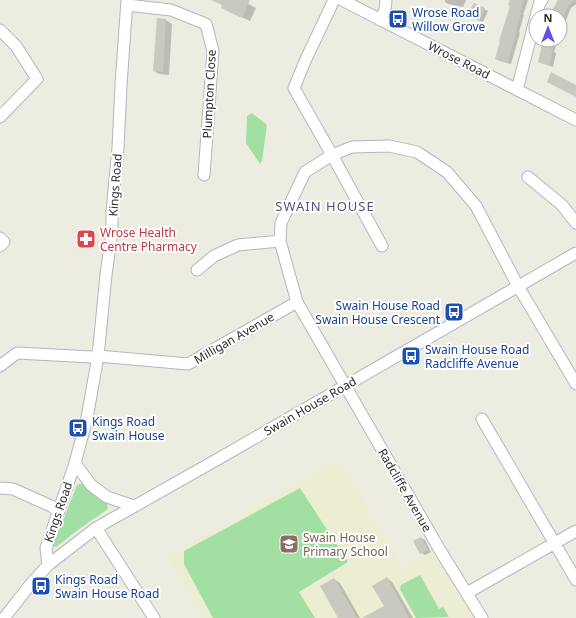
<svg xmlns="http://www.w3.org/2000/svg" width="576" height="618" font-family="'Noto Sans',sans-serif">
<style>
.education{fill:#ecedd2}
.green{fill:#a1e0a2}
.shadow{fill:#0003}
.building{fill:#c9c9bf}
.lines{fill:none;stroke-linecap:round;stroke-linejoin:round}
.minor-casing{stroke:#b6b4bf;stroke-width:13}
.minor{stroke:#fff;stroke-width:11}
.labels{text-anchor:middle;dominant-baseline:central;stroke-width:4;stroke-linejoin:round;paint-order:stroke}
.transit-label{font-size:12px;fill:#164399;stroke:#fff;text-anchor:start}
.street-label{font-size:12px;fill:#2d2d2d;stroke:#fff}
.health-label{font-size:12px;fill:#be3a42;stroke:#fff;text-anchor:start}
.education-label{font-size:12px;fill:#785e54;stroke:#fff;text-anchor:start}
.neighbourhood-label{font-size:13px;letter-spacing:1px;fill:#57507b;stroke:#fff}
</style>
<rect width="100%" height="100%" fill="#edece1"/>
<path class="education" d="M335 460 339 467 344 465 402 567 435 548 476 618H202L168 556Z"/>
<path class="green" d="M252 113 267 125 262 161 260 164 246 143 247 116Z
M83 483 94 495 107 503 108 509 82 527 56 547 53 546 77 485Z
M300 488 348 562 299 592 315 618H213L184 564V551Z
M420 575 439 609 443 607 449 617 416 618 400 589 401 585Z"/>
<path class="shadow" d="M215 0H241L256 8 250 21 230 12 223 5 214 1Z
M445 0H466L463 7 448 4 445 2Z
M511 0H528L523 15H524L519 32 520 33 511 64 500 61 496 59 511 6Z
M559 0H576V4L571 8 566 20 560 17V16H558Z
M474 4 488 11 483 22 470 17Z
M158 20H166L172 24 169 75 159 74 154 71Z
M545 40H558L554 52 556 53 553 67 539 62Z
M421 538 425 540 431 552 425 555 421 553Z
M387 578 392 582 413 618H364L385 607Z
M334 579 340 583 360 618H339Z"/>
<path class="building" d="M211 0H250L242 18 221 8 222 5Z
M510 0H524L520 12 521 13 516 30H517L508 62 495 59 500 41H499L510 6 508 5Z
M558 0H575L568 6 562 19 560 18V16H556L551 13Z
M474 3 485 8 479 20 466 15Z
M157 18 166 19 163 72 153 71Z
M543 40H554L551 49 553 50 549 66 538 62Z
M551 72 576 85V97L547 82Z
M421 537 428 550 420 554 413 541Z
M387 577 409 618H362L384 606 372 586Z
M334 578 347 600 357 618H338L320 586Z"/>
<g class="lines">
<defs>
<path id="minor" d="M334 0 306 59 294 88 332 155 382 246
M342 0 576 120
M127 5 171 10 206 24 213 51 204 175
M536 16 540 2 542 0
M380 20 385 10 386 0
M0 30 16 46 37 79 0 117
M517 90 536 16
M528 177 562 205 576 223
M0 238 4 242 0 246
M197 270 214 256 238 245 280 241
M0 366 17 353 92 357 98 356 188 364 297 302
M482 419 576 580
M75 463 91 485 107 497 134 506
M0 488 13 489 51 506 59 511
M96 528 154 618
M48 565 46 548 75 463 87 418 98 356 106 275 112 232V211L118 148 121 85 127 0
M467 593 576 531
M4 618 30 585 48 565 96 528 218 459 576 253
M482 618 441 552 297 302 280 241 281 223 305 172 332 155 352 147 389 146 417 152 447 172 476 206 518 286 576 384"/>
</defs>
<use href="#minor" class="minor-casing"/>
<use href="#minor" class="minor"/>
</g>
<defs>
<symbol id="bus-square" viewBox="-11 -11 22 22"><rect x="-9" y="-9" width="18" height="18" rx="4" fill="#1a4fb4" stroke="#fff"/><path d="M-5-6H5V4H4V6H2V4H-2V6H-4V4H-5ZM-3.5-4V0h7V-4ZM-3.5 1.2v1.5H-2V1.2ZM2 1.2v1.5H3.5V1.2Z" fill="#fff"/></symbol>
<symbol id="pharmacy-square" viewBox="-11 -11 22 22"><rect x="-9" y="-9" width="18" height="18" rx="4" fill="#e0444e" stroke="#fff"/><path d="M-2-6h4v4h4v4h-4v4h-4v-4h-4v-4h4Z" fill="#fff"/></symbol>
<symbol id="school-square" viewBox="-11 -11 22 22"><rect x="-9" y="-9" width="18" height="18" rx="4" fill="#8d6e63" stroke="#fff"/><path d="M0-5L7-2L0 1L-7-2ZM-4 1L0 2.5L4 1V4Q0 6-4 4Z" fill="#fff"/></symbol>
</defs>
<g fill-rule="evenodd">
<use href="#bus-square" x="387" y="8" width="22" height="22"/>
<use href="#pharmacy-square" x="75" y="228" width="22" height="22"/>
<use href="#bus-square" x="443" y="301" width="22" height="22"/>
<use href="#bus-square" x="400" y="345" width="22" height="22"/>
<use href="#bus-square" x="67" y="417" width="22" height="22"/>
<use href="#school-square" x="278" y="533" width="22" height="22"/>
<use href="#bus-square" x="30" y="575" width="22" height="22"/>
</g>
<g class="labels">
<g class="transit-label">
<text x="412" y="12">Wrose Road<tspan x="412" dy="14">Willow Grove</tspan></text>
<text x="440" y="305" text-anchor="end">Swain House Road<tspan x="440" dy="14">Swain House Crescent</tspan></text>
<text x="425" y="349">Swain House Road<tspan x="425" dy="14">Radcliffe Avenue</tspan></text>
<text x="92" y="421">Kings Road<tspan x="92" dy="14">Swain House</tspan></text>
<text x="55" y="579">Kings Road<tspan x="55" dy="14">Swain House Road</tspan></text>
</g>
<g class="street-label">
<text transform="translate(459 60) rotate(27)">Wrose Road</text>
<text transform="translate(209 94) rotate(-87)">Plumpton Close</text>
<text transform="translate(115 185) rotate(-86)">Kings Road</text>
<text transform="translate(234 338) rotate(-30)">Milligan Avenue</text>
<text transform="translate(310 406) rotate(-30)">Swain House Road</text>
<text transform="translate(405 490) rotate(60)">Radcliffe Avenue</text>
<text transform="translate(58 512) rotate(-71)">Kings Road</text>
</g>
<g class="health-label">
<text x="100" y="232">Wrose Health<tspan x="100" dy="14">Centre Pharmacy</tspan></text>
</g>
<g class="education-label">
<text x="303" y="537">Swain House<tspan x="303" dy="14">Primary School</tspan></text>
</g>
<g class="neighbourhood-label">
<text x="325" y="206">SWAIN HOUSE</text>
</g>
</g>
<g transform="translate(548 28)"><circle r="19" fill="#ffffff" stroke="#ababab"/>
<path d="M0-3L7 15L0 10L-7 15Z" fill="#684dee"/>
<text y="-6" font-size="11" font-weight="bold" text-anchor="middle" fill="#2d2d2d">N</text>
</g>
</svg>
